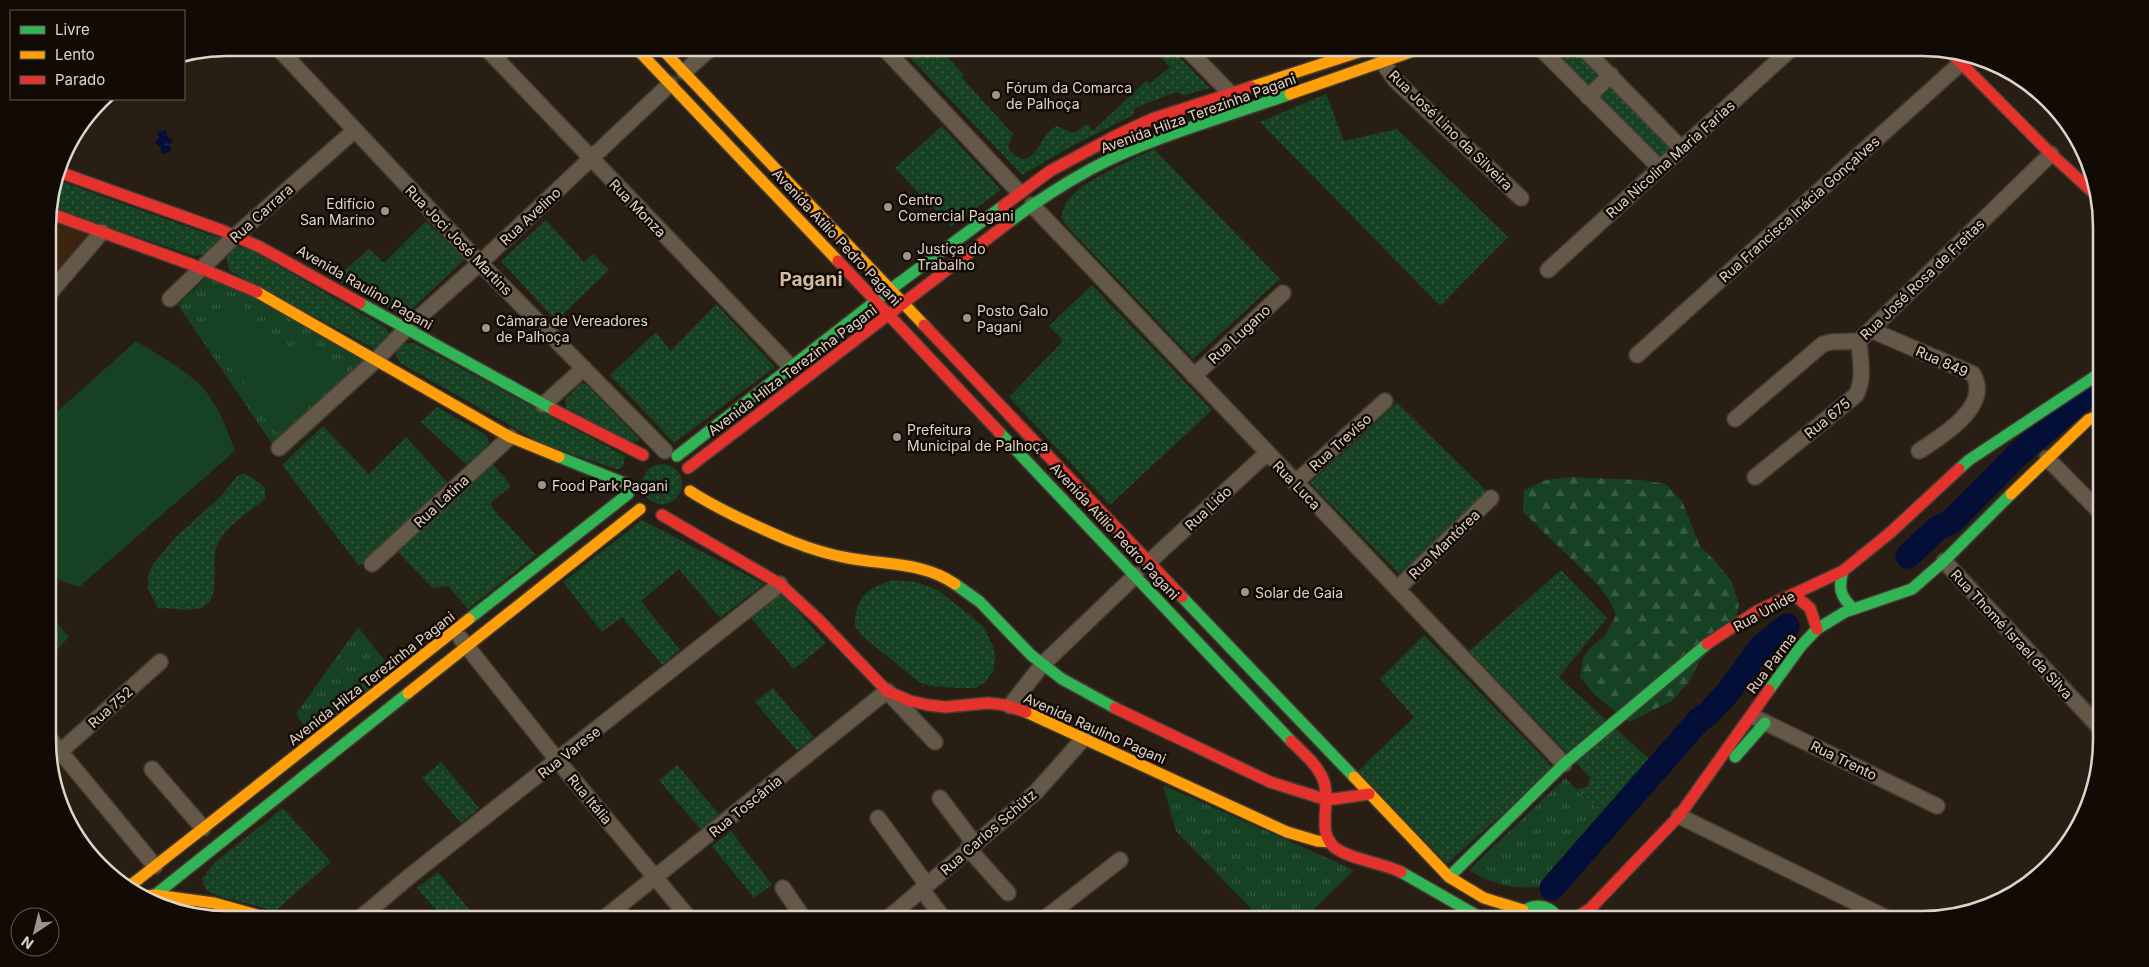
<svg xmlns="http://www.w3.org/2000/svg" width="2149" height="967" font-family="Inter,sans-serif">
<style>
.built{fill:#3b250e}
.grass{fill:url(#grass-dots)}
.forest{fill:url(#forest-firs)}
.cemetery{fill:url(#cemetery-stones)}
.park{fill:url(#park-tufts)}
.pitch{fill:#164223}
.water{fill:url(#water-ripples)}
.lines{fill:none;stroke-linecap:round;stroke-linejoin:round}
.river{stroke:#040f37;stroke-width:25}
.street-casing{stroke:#443b31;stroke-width:18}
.fast-casing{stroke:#443b31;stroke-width:14}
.slow-casing{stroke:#443b31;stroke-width:14}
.jam-casing{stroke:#443b31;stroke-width:14}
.street{stroke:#645948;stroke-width:15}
.fast{stroke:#30b455;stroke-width:11}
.slow{stroke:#ff9f0a;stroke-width:11}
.jam{stroke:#e5322d;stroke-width:11}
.poi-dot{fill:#a09488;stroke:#120a04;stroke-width:2}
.labels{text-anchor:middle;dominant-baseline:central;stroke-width:5;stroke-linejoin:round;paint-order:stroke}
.poi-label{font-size:14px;fill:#e0d3c7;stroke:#120a04;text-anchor:start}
.street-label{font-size:14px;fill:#e0d3c7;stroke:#120a04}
.district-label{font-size:19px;font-weight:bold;fill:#d4bba4;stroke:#120a04}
.rim{fill:none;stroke:#e0d3c7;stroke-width:2.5}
</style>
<defs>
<pattern id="grass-dots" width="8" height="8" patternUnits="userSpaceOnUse" patternTransform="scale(1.25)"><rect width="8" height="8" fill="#164223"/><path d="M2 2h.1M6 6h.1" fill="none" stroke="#385c41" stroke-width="1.8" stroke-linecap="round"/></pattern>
<pattern id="forest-firs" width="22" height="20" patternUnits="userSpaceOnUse" patternTransform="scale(1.25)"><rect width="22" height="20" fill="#164223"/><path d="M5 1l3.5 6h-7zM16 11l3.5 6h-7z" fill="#385c41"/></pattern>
<pattern id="cemetery-stones" width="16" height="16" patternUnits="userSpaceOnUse" patternTransform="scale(1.25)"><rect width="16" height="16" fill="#164223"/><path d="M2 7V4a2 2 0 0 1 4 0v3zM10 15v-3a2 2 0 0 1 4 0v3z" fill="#385c41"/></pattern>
<pattern id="park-tufts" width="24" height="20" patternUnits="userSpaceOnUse" patternTransform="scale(1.25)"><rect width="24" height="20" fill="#164223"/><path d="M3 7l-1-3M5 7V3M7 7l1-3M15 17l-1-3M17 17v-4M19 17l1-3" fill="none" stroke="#385c41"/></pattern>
<pattern id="water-ripples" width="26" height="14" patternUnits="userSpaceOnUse" patternTransform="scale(1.25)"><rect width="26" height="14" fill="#040f37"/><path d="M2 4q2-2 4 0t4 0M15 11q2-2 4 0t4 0" fill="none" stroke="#283152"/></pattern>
</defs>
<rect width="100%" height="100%" fill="#281e13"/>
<path class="built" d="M48 219 92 235 48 286Z"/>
<path class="grass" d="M901 48H951L944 54 964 75 962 78 1013 134 1008 146C1012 156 1024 165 1033 154 1042 145 1044 132 1057 126L1072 133 1078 131 1086 124 1093 131 1146 81 1151 83 1170 67 1152 48H1170L1210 88 1184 95 1176 92 1135 108 1133 115 1070 147 1022 175Z
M1547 48H1577L1602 73 1587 88Z
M1614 84 1674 146 1659 160 1599 99Z
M1326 94 1344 141 1397 129 1508 237 1440 306 1260 122Z
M942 126 1001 190 951 227 895 168Z
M1154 149 1280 279 1193 359 1065 224 1061 217C1063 211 1064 204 1069 199 1083 180 1132 160 1154 149Z
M57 180 219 238 207 254 195 256 50 208Z
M546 220 584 262 593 254 609 270 556 321 501 261Z
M426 221 465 259 407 314H400L335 279 369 249 384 263Z
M235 247 248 248 386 328 390 335 377 350 230 271C225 260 226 254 235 247Z
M1092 285 1212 410 1110 505 1009 397 1063 341 1049 326Z
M716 304 775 367 674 443 610 375 656 332 671 351Z
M403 343H414L625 456 623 466 618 470 543 444 400 363 396 355 397 349Z
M581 383 586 384 640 440 631 443 566 408 565 400Z
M1397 403 1489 493 1399 574 1310 483Z
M437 407 486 435 489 442 488 445 467 465 421 422Z
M323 426 369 474 406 437 449 484 359 566 282 465Z
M642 484a20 20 0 1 1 40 0a20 20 0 1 1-40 0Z
M493 464 511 486 491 503 493 509 536 555 468 609 448 586 433 588 398 552Z
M245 473 265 487V499C248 513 229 523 218 543 208 563 226 604 196 609 184 611 170 608 158 608L148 589V577L152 565 175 538 222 495 237 476Z
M642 520 764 584 720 618 679 569 641 601 680 650 662 665 622 617 602 632 563 582Z
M1561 570 1607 618 1559 677 1650 760 1603 815 1577 789 1588 787 1590 777 1469 651Z
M893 580 916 582 938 590 983 626 994 648 995 659 993 671 986 681 976 688H955L930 686 919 682 862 636 855 626C855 598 866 588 893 580Z
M781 592 826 643 794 669 751 618Z
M1424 635 1546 760 1551 767 1545 775 1447 864 1358 771 1414 717 1380 679Z
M773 688 814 737 797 751 755 702Z
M441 762 479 808 461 823 422 778Z
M677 765 719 814 701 830 659 780Z
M283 808 331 862 275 911 218 896 206 890 202 879 215 862Z
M731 831 772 885 754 898 712 846Z
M438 872 477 919H444L417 888Z"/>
<path class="forest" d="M1569 477 1642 480 1666 484 1682 501 1700 546 1717 563 1732 582 1739 605 1734 628 1699 662 1688 683 1672 701 1629 722 1595 695 1580 677 1583 658 1590 648 1605 636 1616 615 1609 600 1599 586 1523 512 1524 490 1546 480Z"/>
<path class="cemetery" d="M49 614 69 637 49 658Z"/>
<path class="park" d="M210 274 364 359 273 445 178 305Z
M358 627 393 671 330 722 321 713 305 728 296 714Z
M1565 778 1603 815 1540 887C1513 889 1492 885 1469 870Z
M1163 785 1354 870 1304 919H1261L1176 831Z"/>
<path class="pitch" d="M239 301 285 352 302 338 339 379 278 434 241 392 247 386 201 335Z
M136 341C157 354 179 366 198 383 216 400 227 428 235 451L79 587 63 582 49 573 48 420Z"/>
<path class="water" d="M166 130 168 137 173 140 170 145 171 152 162 154 160 147 155 143 158 138 157 132Z"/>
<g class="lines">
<path class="river" d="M1908 556 1938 528 1952 521 2017 455 2094 389 2100 381
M1552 888 1699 720 1708 714 1729 691 1760 648 1787 626"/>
<defs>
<path id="street" d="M278 48 480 263 665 451
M486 48 791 367
M884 48 1019 192
M1186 48 1230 93 1233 100
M1540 48 1660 168
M1583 48 1681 148
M1381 53 1382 61 1395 80 1521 198
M684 72 711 48
M1588 97 1611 75
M1032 205 1564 764
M1548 270 1792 48
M48 295 102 232
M170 299 235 236 355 130
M1871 330 1973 374C1992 406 1942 436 1919 451
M1637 355 1961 63
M1194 376 1283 293
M543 405 584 368
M1735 419 1823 344 1831 342 1859 341 2051 154
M279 448 376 360 406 329 480 263 670 84
M2047 458 2101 513
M1755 477 1856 395C1865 379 1860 359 1859 341
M1295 483 1385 401
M1944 561 2101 729
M1149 562 1267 453
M372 564 510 437
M1397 589 1491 498
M461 639 558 761 689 918
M1010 706 1042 665 1136 575
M1756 718 1937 806
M49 738 155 866
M61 751 160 662
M152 769 203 828
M940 798 974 843
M1679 816 1889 919
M878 818 927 885
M968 848 1008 893
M783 888 804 919
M922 890 944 919
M359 919 410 876 780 584
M603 919 887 691 935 742
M887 919 1036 792 1084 738
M1044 919 1120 860"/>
<path id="fast" d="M1008 223C1034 203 1062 185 1091 169 1151 137 1226 117 1290 94
M360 303 554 410
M999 432 1291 741
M677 456 891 289 1003 206
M559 457 627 484
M1959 469 1969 460 2100 373
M1843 571C1838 588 1840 597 1854 609
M955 584 980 602 1031 655 1062 679 1115 708
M1182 597 1354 777
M469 619 628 494
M1769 690 1801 646 1817 629 1845 612 1912 589 1944 561 2011 494
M1735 757 1765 723
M1401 872 1483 919
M1449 877 1564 764 1707 644
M155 895 408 693
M1515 919C1528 903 1547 901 1559 919"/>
<path id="slow" d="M636 48 838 261
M661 48 924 325
M1251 87 1371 48
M1290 94 1422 48
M257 292 510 437 559 457
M690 491C705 501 721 509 737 517 773 534 809 551 848 558 885 565 923 562 955 584
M2011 494 2088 420 2101 415
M408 693 640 509
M1026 712 1287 832 1317 841 1330 842
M1354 777 1449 877 1484 898 1523 910
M131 885 469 619
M146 896 155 895 214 903 271 919"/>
<path id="jam" d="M1951 53 2051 154 2097 196
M59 172 221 230 260 247 360 303
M1003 206 1050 171 1117 135 1152 119 1251 87
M49 213 193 265 257 292
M838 261 999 432
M924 325 1182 597
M554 410 643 455
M688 468 1008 223
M662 515 780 584 820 621 887 691 910 701 928 705 945 707 988 703 1005 705 1026 712
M1793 594 1810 608 1817 629
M1707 644 1757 611 1843 571 1891 532 1959 469
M1115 708 1270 782 1327 800 1369 794
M1291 741C1303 753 1319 766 1324 782 1331 802 1317 830 1333 846 1347 859 1383 863 1401 872
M1574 919 1590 909 1679 816 1769 690"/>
</defs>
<use href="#street" class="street-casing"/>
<use href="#fast" class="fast-casing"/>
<use href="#slow" class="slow-casing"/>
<use href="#jam" class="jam-casing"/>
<use href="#street" class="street"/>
<use href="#fast" class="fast"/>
<use href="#slow" class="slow"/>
<use href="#jam" class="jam"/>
</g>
<g class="poi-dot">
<circle cx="996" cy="95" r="5"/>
<circle cx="888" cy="207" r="5"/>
<circle cx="385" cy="211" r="5"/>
<circle cx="907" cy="256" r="5"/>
<circle cx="967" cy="318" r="5"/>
<circle cx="486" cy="328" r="5"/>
<circle cx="897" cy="437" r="5"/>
<circle cx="542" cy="485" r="5"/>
<circle cx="1245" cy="592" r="5"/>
</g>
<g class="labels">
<g class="poi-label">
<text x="1006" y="87">Fórum da Comarca<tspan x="1006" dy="16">de Palhoça</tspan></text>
<text x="898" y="199">Centro<tspan x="898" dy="16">Comercial Pagani</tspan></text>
<text x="375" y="203" text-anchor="end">Edifício<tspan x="375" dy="16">San Marino</tspan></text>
<text x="917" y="248">Justiça do<tspan x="917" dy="16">Trabalho</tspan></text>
<text x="977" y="310">Posto Galo<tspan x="977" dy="16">Pagani</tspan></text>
<text x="496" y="320">Câmara de Vereadores<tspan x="496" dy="16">de Palhoça</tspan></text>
<text x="907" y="429">Prefeitura<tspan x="907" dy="16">Municipal de Palhoça</tspan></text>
<text x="552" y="485">Food Park Pagani</text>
<text x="1255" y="592">Solar de Gaia</text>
</g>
<g class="street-label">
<text transform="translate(1198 113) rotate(-20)">Avenida Hilza Terezinha Pagani</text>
<text transform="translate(1451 130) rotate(44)">Rua José Lino da Silveira</text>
<text transform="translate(1670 159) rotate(-42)">Rua Nicolina Maria Farias</text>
<text transform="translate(638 208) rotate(46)">Rua Monza</text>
<text transform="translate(1799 209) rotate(-42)">Rua Francisca Inácia Gonçalves</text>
<text transform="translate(261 213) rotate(-42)">Rua Carrara</text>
<text transform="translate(530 216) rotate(-43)">Rua Avelino</text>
<text transform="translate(837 237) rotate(47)">Avenida Atílio Pedro Pagani</text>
<text transform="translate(459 240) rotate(46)">Rua Joci José Martins</text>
<text transform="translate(1922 279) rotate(-44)">Rua José Rosa de Freitas</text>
<text transform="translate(365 287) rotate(30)">Avenida Raulino Pagani</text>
<text transform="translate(1239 334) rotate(-43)">Rua Lugano</text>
<text transform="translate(1942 361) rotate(24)">Rua 849</text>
<text transform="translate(792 370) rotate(-37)">Avenida Hilza Terezinha Pagani</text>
<text transform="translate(1827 418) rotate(-39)">Rua 675</text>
<text transform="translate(1340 442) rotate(-42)">Rua Treviso</text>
<text transform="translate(1297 485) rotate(46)">Rua Luca</text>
<text transform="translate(441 501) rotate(-43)">Rua Latina</text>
<text transform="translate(1208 508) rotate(-43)">Rua Lido</text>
<text transform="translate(1115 531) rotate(47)">Avenida Atílio Pedro Pagani</text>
<text transform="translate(1444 544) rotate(-44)">Rua Mantórea</text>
<text transform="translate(1764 611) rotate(-29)">Rua Unide</text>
<text transform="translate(2012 634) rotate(47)">Rua Thomé Israel da Silva</text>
<text transform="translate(1771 663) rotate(-53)">Rua Parma</text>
<text transform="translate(371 678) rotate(-38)">Avenida Hilza Terezinha Pagani</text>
<text transform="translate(110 707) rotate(-42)">Rua 752</text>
<text transform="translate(1095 728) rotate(24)">Avenida Raulino Pagani</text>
<text transform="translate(569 752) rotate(-38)">Rua Varese</text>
<text transform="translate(1844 760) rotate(26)">Rua Trento</text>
<text transform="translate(590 799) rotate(50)">Rua Itália</text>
<text transform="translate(745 806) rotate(-39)">Rua Toscânia</text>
<text transform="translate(988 832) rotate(-41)">Rua Carlos Schütz</text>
</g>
<g class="district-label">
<text x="811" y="279">Pagani</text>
</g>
</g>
<path d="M0 0H2149V967H0ZM227 56H1922A171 171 0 0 1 2093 227V740A171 171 0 0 1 1922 911H227A171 171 0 0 1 56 740V227A171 171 0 0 1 227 56Z" fill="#120a04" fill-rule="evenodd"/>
<path class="rim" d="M227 56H1922A171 171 0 0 1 2093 227V740A171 171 0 0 1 1922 911H227A171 171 0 0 1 56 740V227A171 171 0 0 1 227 56Z"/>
<rect x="10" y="10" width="175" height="90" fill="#120a04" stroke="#645a52"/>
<rect x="20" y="26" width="25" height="8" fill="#30b455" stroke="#645a52"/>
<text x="55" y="35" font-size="15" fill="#e0d3c7">Livre</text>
<rect x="20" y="51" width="25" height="8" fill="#ff9f0a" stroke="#645a52"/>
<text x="55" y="60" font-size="15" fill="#e0d3c7">Lento</text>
<rect x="20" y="76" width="25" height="8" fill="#e5322d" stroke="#645a52"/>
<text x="55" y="85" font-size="15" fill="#e0d3c7">Parado</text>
<g transform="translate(35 932) rotate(215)"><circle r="24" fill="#120a04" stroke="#645a52"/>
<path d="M0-4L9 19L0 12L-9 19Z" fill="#a09488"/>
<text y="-8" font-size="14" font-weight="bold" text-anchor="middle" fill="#e0d3c7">N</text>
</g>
</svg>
